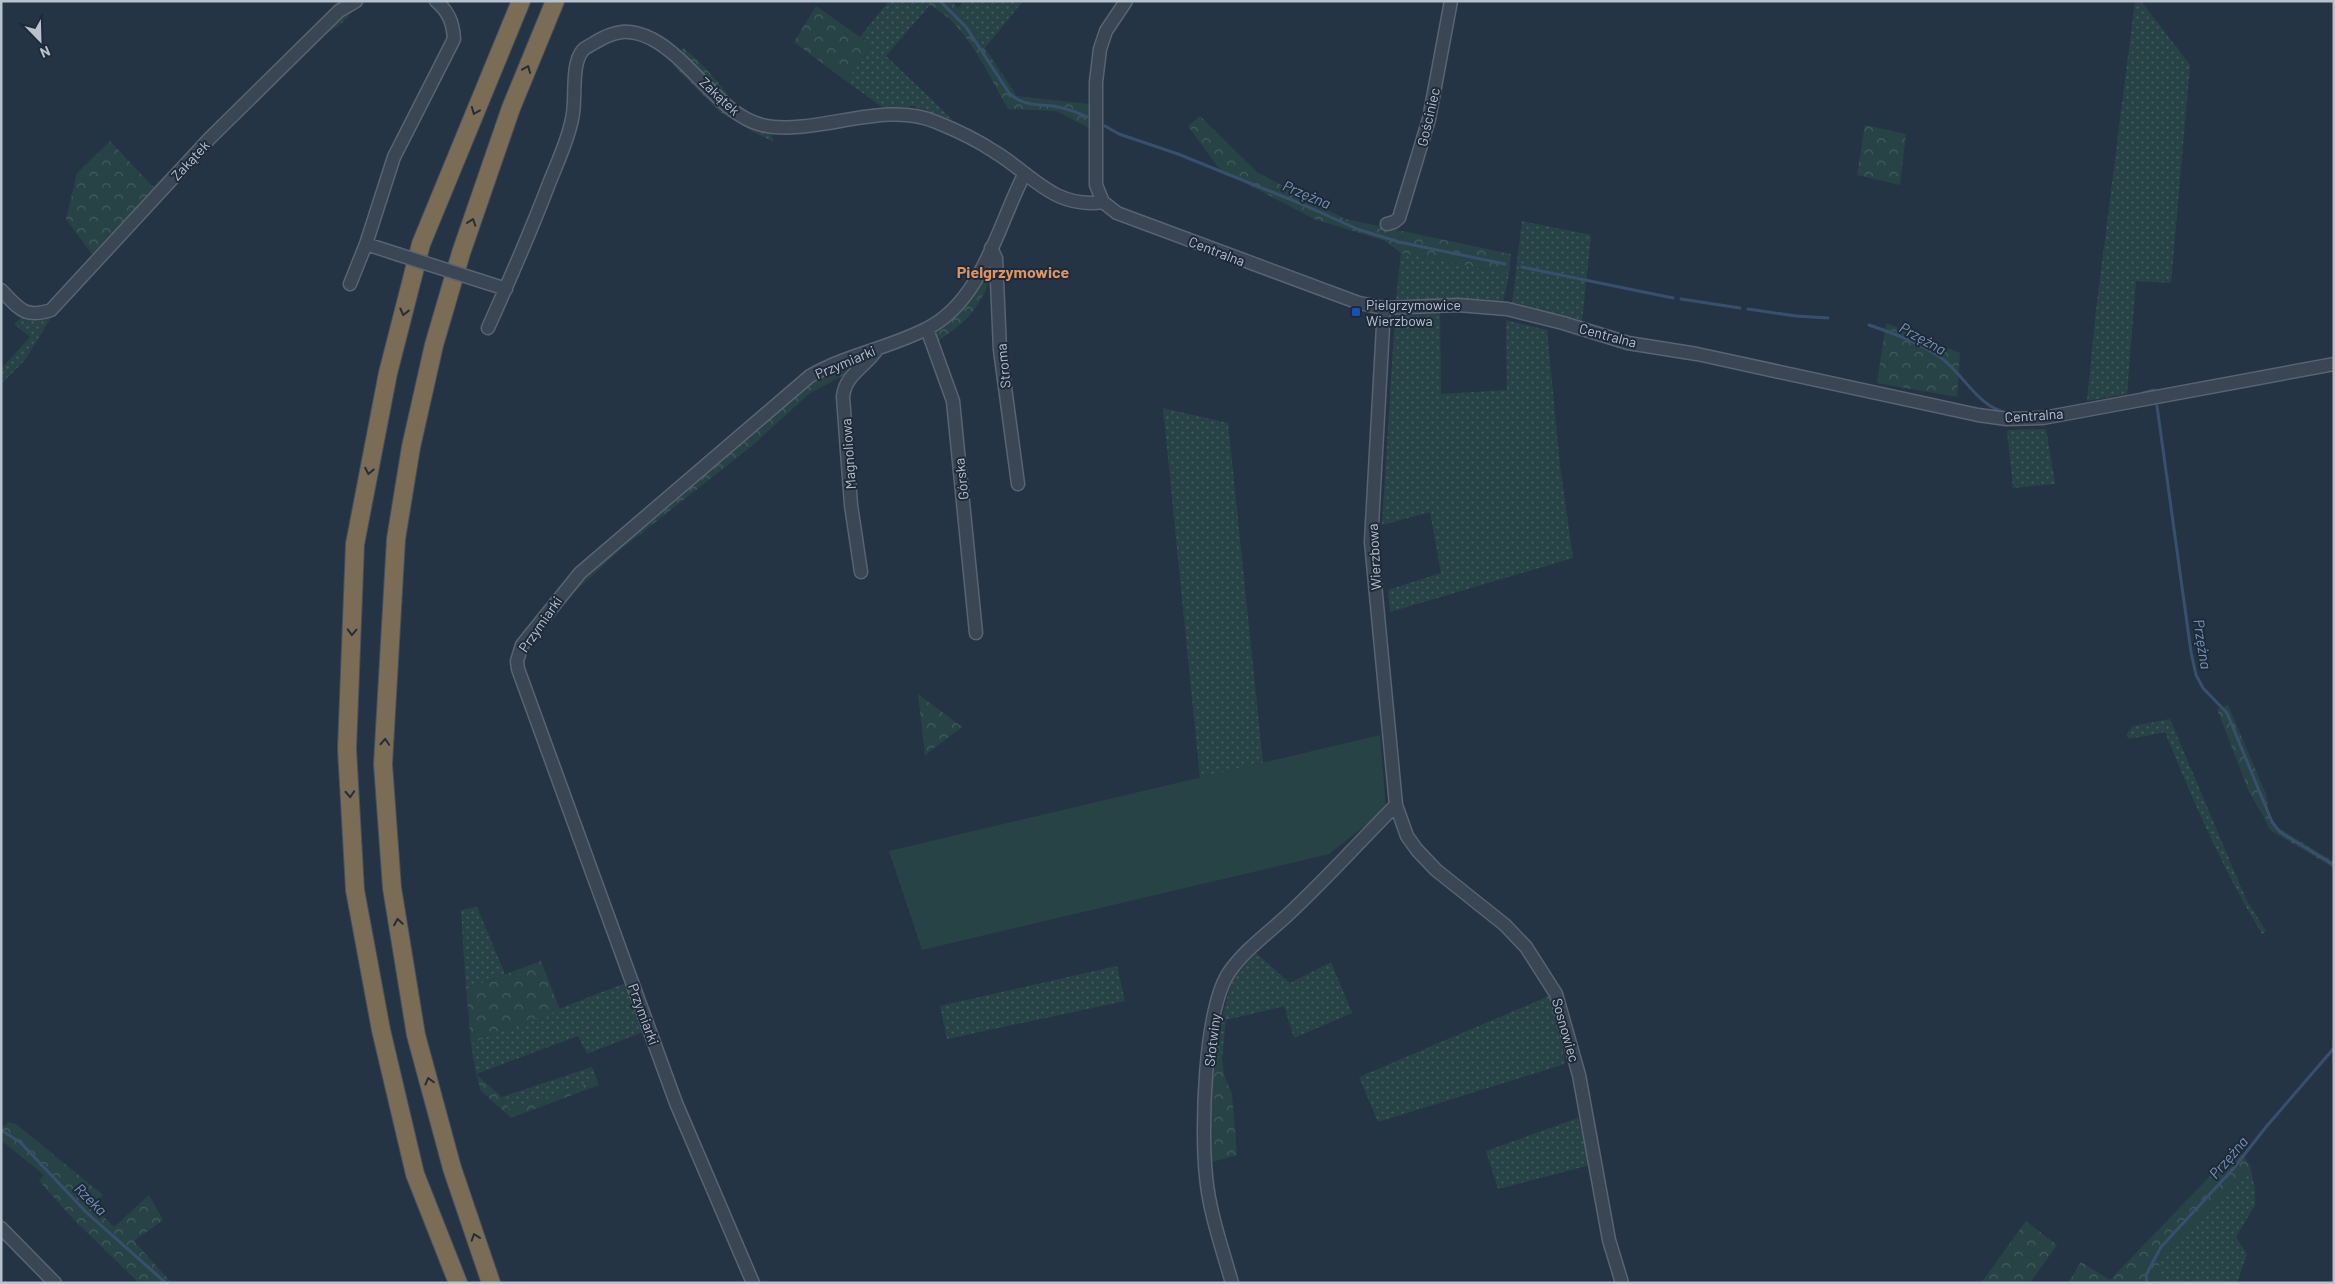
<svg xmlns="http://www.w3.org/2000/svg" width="2335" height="1284" font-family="Barlow,sans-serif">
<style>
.grass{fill:url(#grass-dots)}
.forest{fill:url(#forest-crowns)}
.green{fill:#274346}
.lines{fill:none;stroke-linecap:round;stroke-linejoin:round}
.stream{stroke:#38506d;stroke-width:3}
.minor-casing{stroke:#596372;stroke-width:15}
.highway-casing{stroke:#44505f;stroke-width:20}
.minor{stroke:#3a4654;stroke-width:12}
.highway{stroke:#7b6c56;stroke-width:18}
.minor-bridge-casing{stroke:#596372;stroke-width:15;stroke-linecap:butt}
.minor-bridge{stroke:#3a4654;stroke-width:12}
.oneway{stroke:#232d3b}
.transit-dot{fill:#1a4fb4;stroke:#1e2a3a;stroke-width:2}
.labels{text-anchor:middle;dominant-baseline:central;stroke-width:4;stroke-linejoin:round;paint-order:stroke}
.street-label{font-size:14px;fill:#b8c1ce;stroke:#1e2a3a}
.poi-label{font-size:14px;fill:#b8c1ce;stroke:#1e2a3a;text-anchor:start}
.water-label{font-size:15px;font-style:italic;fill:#7592b3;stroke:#1e2a3a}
.quarter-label{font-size:16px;font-weight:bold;fill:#de9562;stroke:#1e2a3a}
</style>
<defs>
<pattern id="grass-dots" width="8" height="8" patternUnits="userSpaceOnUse" patternTransform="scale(1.25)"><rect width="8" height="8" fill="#274346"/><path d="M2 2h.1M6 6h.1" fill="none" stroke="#445c60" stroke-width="1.8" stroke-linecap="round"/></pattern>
<pattern id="forest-crowns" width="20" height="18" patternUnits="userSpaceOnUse" patternTransform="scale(1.25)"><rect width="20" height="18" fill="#274346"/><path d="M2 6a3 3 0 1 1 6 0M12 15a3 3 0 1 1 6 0" fill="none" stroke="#445c60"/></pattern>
</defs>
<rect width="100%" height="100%" fill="#253445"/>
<path class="grass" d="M338 1H362L342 23 302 51 162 194 54 313 25 360 1 384V369L30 337 14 324 22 317 38 321 54 313 156 190 153 187Z
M889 1H921L930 5 886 56 953 120 913 106 885 109 846 81 873 46 860 37Z
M964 1H1023L985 48 958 8Z
M2135 1H2141L2190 65 2171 283 2136 281 2127 394 2087 401 2096 310Z
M723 106 769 130 774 142 757 134 720 112Z
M1522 221 1591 235 1582 322 1512 304Z
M1401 253 1509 274 1503 303 1396 300Z
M1440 313 1441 394 1507 390 1506 320 1547 330 1560 465 1573 558 1390 612 1388 590 1441 573 1430 512 1382 525 1395 316Z
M1163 408 1228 423 1263 763 1200 778Z
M2046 429 2055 484 2013 488 2007 430Z
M2170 719 2246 899 2266 931 2262 934C2223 870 2193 801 2165 732L2130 739 2126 735 2133 726Z
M2269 813 2277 827 2334 862V868L2270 830 2262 814Z
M477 907 505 974 466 989 461 910Z
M1256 953 1290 983 1331 962 1352 1013 1294 1038 1284 1006 1226 1020 1222 1058 1212 1059 1232 979Z
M1117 966 1125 1001 947 1039 940 1006Z
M628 982 645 1031 587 1054 578 1036 476 1074 471 1043Z
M1549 996 1559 1022 1565 1064 1378 1122 1359 1077Z
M592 1067 597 1080 509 1109 502 1097Z
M1578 1118 1590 1165 1498 1189 1486 1151Z
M2250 1166 2255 1189V1205L2236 1237 2247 1254 2237 1283H2158L2160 1256Z"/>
<path class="forest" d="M921 1H951L958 8 1017 96 1090 104 1089 128 1056 111 1008 109C986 71 964 17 921 1Z
M816 6 873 46 846 81 794 42Z
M684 48C702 64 719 81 732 101L729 104 678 53Z
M677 60 723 106 720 112 673 65Z
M1200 116 1257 172 1345 219 1511 254 1509 274 1401 253 1385 241 1314 219 1220 170 1188 126Z
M1865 125 1906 134 1900 185 1857 175Z
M110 141 156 190 94 257 66 219 77 173Z
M991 260C994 272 991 278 986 289 973 318 961 324 937 342L933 330Z
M1886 323 1960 353 1957 397 1877 383Z
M871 354 846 374 810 393 753 445 620 550 554 611 587 571 812 380Z
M918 694 962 727 925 755Z
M2228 705 2266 794 2269 813 2262 814 2249 792 2217 709Z
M541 961 560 1010 471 1043 466 989Z
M1222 1058 1224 1075 1232 1094 1237 1155 1208 1163 1212 1059Z
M476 1074 502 1097 509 1109 597 1080 599 1085 511 1118 481 1091Z
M8 1122 16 1124 103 1195 92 1206 114 1227 149 1195 163 1220 134 1241 170 1281 168 1283H139L75 1221 39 1181 44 1175 1 1140V1129Z
M2238 1147 2250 1166 2160 1256 2158 1283H2068L2081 1262 2110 1280Z
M2026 1221 2057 1245 2030 1283H1981Z"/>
<path class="green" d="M1380 735 1386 809 1329 854 922 950 889 851Z"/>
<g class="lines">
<path class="stream" d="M940 1 966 27 1009 93C1022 106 1036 104 1053 106 1064 108 1077 112 1087 117
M1105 126 1119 134 1178 154 1304 205 1357 229 1399 242 1505 264
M1522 267 1673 298
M1681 299 1740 308
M1748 309 1796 316 1828 318
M1869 325C1890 332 1921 344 1940 357 1964 374 1977 407 2008 413
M2143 393 2154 390
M2157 406 2191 652 2196 675 2203 688 2227 713 2272 822 2280 832 2334 865
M1 1130 21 1143 86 1212 166 1283
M2147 1283 2146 1275 2161 1247 2233 1169 2266 1127 2334 1048"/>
<defs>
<path id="minor" d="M1126 1 1106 31 1100 49 1096 82V185L1103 202 1117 213 1359 303 1384 308 1458 305 1507 309 1563 323 1628 343 1697 354 1978 415 2007 419 2043 418 2334 364
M1387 224 1394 222 1399 218 1429 119 1451 1
M366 244 397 254
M991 248 996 258 1000 350 1018 484
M481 281 506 289
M350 284 366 244 394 157 454 39C453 23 449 12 436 1
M1 290C19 308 24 319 51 310L210 138 339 11 356 1
M1384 308 1371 542 1396 805 1407 836 1417 850 1436 870 1505 925 1526 947 1556 994 1579 1075 1609 1240 1622 1283
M488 328C510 279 531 231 550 181 558 161 568 140 572 119 577 100 570 65 583 50 586 47 591 45 594 43 615 30 629 28 652 39 692 60 720 115 762 125 814 137 884 99 936 122 956 130 977 140 995 152 1033 175 1054 209 1103 202
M927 329 953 401 976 633
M861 572 851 505 843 397C845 374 866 367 878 348
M1 1228 55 1283
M753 1283 676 1103 518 669 517 661 522 645 580 573 810 376C846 355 889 348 926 329 982 302 998 225 1024 175
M1232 1283C1222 1248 1209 1211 1206 1176 1201 1131 1204 1007 1230 971 1247 947 1274 929 1295 908 1330 875 1362 839 1396 805"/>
<path id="highway" d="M458 1283 415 1174 381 1030 355 890 347 749 355 544 388 373 421 244 521 1
M491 1283 452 1168 416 1035 392 888 383 764 396 539 411 447 434 345 461 253 511 108 555 1"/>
</defs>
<use href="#minor" class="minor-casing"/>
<use href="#highway" class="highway-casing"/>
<use href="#minor" class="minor"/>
<use href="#highway" class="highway"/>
<defs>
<path id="minor-bridge" d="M397 254 481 281"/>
</defs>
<use href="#minor-bridge" class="minor-bridge-casing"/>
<use href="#minor-bridge" class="minor-bridge"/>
</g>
<defs><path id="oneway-chevron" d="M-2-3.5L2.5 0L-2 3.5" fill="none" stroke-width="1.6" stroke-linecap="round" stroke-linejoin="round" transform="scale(1.25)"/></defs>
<g class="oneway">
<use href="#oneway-chevron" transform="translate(527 69) rotate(-68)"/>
<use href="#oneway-chevron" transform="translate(475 111) rotate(112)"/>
<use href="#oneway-chevron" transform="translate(472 222) rotate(-71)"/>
<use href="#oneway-chevron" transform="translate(404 312) rotate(104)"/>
<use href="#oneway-chevron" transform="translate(369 471) rotate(101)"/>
<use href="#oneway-chevron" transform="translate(352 632) rotate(92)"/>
<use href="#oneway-chevron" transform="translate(385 742) rotate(-87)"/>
<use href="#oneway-chevron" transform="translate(350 794) rotate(87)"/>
<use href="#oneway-chevron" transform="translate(398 922) rotate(-99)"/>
<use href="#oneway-chevron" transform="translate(429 1081) rotate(-105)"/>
<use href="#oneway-chevron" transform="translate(475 1237) rotate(-109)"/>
</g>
<rect class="transit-dot" x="1351" y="307" width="10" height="10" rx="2.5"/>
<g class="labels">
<g class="street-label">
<text transform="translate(720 96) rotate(43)">Zakątek</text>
<text transform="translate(1428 117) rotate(-77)">Gościniec</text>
<text transform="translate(190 160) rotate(-47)">Zakątek</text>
<text transform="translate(1217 251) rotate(21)">Centralna</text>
<text transform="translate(1608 335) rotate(15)">Centralna</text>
<text transform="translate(845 362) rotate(-23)">Przymiarki</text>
<text transform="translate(1003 366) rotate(-96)">Stroma</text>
<text transform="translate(2034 415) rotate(-4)">Centralna</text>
<text transform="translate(848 454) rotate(-94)">Magnoliowa</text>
<text transform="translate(961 479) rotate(-96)">Górska</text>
<text transform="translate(1374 557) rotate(-93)">Wierzbowa</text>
<text transform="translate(540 624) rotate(-55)">Przymiarki</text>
<text transform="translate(644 1014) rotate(70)">Przymiarki</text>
<text transform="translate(1566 1030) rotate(74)">Sosnowiec</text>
<text transform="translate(1212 1040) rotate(-83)">Słotwiny</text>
</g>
<g class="poi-label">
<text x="1366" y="304">Pielgrzymowice<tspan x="1366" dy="16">Wierzbowa</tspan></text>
</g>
<g class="water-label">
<text transform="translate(1307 194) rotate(23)">Przężna</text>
<text transform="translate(1923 338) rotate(29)">Przężna</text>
<text transform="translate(2203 644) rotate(81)">Przężna</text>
<text transform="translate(2228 1157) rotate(-49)">Przężna</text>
<text transform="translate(91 1199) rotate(45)">Rzeka</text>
</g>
<g class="quarter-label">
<text x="1013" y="271">Pielgrzymowice</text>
</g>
</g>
<rect width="2335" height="1284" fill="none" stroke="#b8c1ce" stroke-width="5"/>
<g transform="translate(40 40) rotate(157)" stroke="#1e2a3a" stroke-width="4" paint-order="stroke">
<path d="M0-4L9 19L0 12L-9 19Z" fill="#b8c1ce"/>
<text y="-8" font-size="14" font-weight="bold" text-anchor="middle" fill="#b8c1ce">N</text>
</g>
</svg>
